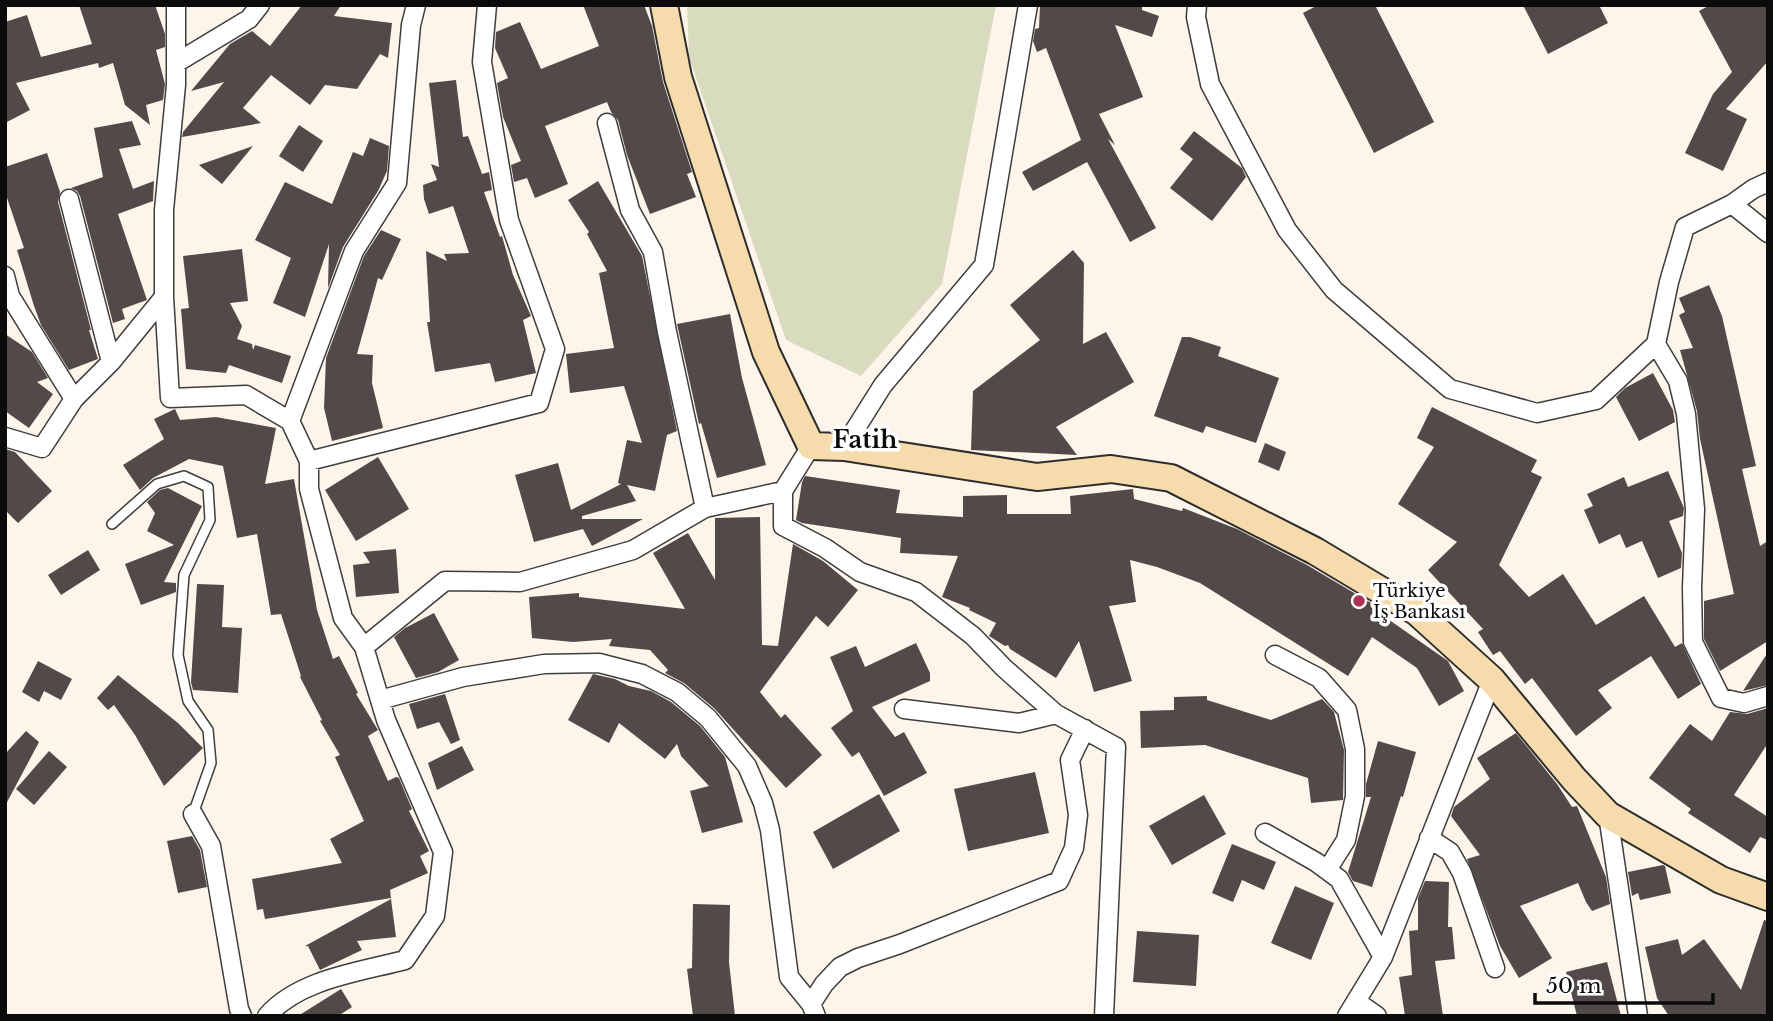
<svg xmlns="http://www.w3.org/2000/svg" width="1773" height="1021" font-family="'Libre Baskerville',serif">
<style>
.cemetery{fill:#d9dbbf}
.building{fill:#524a48}
.lines{fill:none;stroke-linecap:round;stroke-linejoin:round}
.service-casing{stroke:#3e3e3e;stroke-width:12}
.minor-casing{stroke:#3e3e3e;stroke-width:21}
.secondary-casing{stroke:#2d2d2d;stroke-width:30}
.service{stroke:#fff;stroke-width:9}
.minor{stroke:#fff;stroke-width:18}
.secondary{stroke:#f6dbac;stroke-width:26}
.poi-dot{fill:#aa3357;stroke:#fff;stroke-width:2.5}
.labels{text-anchor:middle;dominant-baseline:central;stroke-width:7;stroke-linejoin:round;paint-order:stroke}
.poi-label{font-size:18px;fill:#0b0b0b;stroke:#fff;text-anchor:start}
.district-label{font-size:24px;font-weight:bold;fill:#0b0b0b;stroke:#fff}
</style>
<rect width="100%" height="100%" fill="#fdf4ea"/>
<path class="cemetery" d="M687 5H996L942 284 861 376 786 340 689 57Z"/>
<path class="building" d="M79 5H155L165 34V47L156 50 165 84 163 100 146 105 150 125 125 105 113 63 99 68 98 63 16 83 30 110 5 123V22L27 15 41 57 92 44Z
M302 5H341L334 16 392 23 388 58 380 54 357 89 325 85 310 105 271 75 243 108 261 123 182 137 183 132 224 82 191 91 230 44 252 31 270 46Z
M583 5H644L652 26 663 82 692 172 687 174 696 197 650 214 627 155 618 120 611 112 607 102 545 126 568 184 535 198 527 178 514 182 511 165 521 161 503 117 497 83 508 78 495 48 496 32 520 22 541 69 599 46Z
M1040 5H1142V10L1159 16 1152 37 1115 25 1143 97 1099 114 1115 145 1108 139 1156 228 1130 242 1087 162 1033 191 1022 172 1081 140 1046 48 1037 52 1033 41 1035 29 1039 28Z
M1318 5H1375L1434 122 1374 153 1303 13Z
M1523 5H1599L1608 23 1548 54Z
M1710 5H1768V61L1726 109 1747 119 1723 171 1685 153 1713 94 1732 72 1699 11Z
M456 80 463 137 468 136 482 174 489 172 492 190 484 192 500 237 502 236 513 275 531 316 523 320 536 373 495 382 490 363 435 372 427 322H430L426 251 447 261 444 254 469 253 453 206 429 214 424 199 423 185 437 180 431 164 439 167 429 83Z
M132 121 141 145 119 149 133 189 154 181 153 201 118 214 147 300 122 309 125 319 113 323 80 196 77 191 71 188 103 177 94 128Z
M299 125 323 141 303 172 279 156Z
M1194 131 1242 168 1246 177 1212 221 1170 188 1193 159 1180 149Z
M370 138 389 146 387 171 378 191 343 247 328 288 329 244 305 317 273 303 291 258 255 240 285 182 332 204 353 152 363 156Z
M253 146 222 184 199 165Z
M47 153 60 192 58 202 91 330H89L98 359 69 370 41 325 34 306 17 250 24 248 5 192V167Z
M598 181 642 256 677 431 667 435 655 491 627 485 636 501 582 516V519H643L592 546 583 529 534 542 515 475 558 463 571 510 621 484 618 483 627 440 642 443 624 386 570 393 566 354 614 348 599 273 607 271 587 234 589 232 568 200Z
M381 230 401 239 382 280 378 278 357 354 373 355 372 383 383 428 332 441 324 408 326 358 364 256Z
M242 249 248 301 230 303 242 326 237 339 252 344 253 350 255 345 291 356 282 383 229 365 226 373 186 369 181 309 189 308 183 256Z
M1073 250 1084 263 1083 344 1106 332 1134 382 1056 427 1077 455 971 450 973 391 1040 340 1010 305Z
M1709 285 1722 316 1756 466 1742 469 1760 546 1768 541V641L1720 671 1704 639V601L1734 594 1700 439 1697 411 1680 350 1693 348 1679 315 1685 312 1679 298Z
M730 314 742 378 766 465 717 478 701 423 699 424 677 324Z
M5 334 32 352 48 378 37 382 53 394 29 428 5 411Z
M1182 337H1190L1221 347 1218 356 1279 378 1256 443 1206 426 1203 433 1154 416Z
M1653 373 1673 410 1675 422 1639 441 1616 397 1625 388Z
M1432 407 1537 460 1531 472 1542 477 1499 565 1529 597 1563 574 1596 625 1644 596 1675 647 1682 643 1701 684 1678 699 1651 656 1598 690 1612 708 1576 736 1532 678 1525 684 1500 651 1493 655 1478 632 1483 629 1428 570 1457 542 1398 504 1434 447 1417 438Z
M175 409 180 420 216 417 276 428 265 484 294 479 317 610 333 659 339 656 358 693 356 694 378 730 368 736 388 781 396 777 399 778 412 809 409 811 429 851 420 856 428 873 390 890 391 898 265 919 263 909 257 910 252 879 342 863 330 839 364 821 335 757 340 755 320 721 322 720 300 677 301 676 281 614 271 615 257 534 237 538 223 466 189 459 153 478 140 490 123 465 164 439 154 419Z
M1265 443 1286 452 1279 471 1258 462Z
M5 449 15 452 52 491 18 523 5 510Z
M378 457 409 509 356 541 325 490Z
M1668 471 1684 508 1683 516 1669 521 1682 553 1681 568 1658 578 1642 541 1626 548 1620 534 1599 544 1584 510 1593 506 1587 494 1624 477 1628 487Z
M805 476 900 490 896 513 963 517V496L1007 495V514H1071L1070 496 1133 489 1134 499 1182 511 1183 508 1237 529 1307 565 1388 613 1385 617 1448 661 1464 691 1439 706 1417 668 1372 637 1348 676 1200 583 1157 567 1130 560 1136 602 1109 606 1132 681 1094 692 1079 641 1056 678 1010 649 1008 645 1005 646 989 636 996 623 969 610 970 608 942 597 958 556 900 553 901 538 802 523 796 520 802 482Z
M168 488 202 506 164 582 176 583V592L141 605 125 564 174 545 147 531 155 513 147 502 160 490Z
M760 517 762 645 778 646 793 544 823 561 858 590 828 627 816 616 760 692 781 718 785 714 822 755 786 788 715 709 684 683 665 673 668 670 650 650 609 646 612 639 573 642 532 638 529 597 579 593V597L685 609 653 553 688 533 715 580V518Z
M396 549 399 593 356 597 353 565 370 563 363 552Z
M88 550 100 570 61 595 48 575Z
M197 584 224 585 222 627 242 628 238 693 193 690 191 682Z
M434 613 459 660 438 672 416 678 394 637 405 628Z
M916 643 930 673V681L872 707 895 737 904 732 927 773 884 796 859 752 852 757 831 728 853 711 830 657 856 646 865 667Z
M1768 652V685L1743 691Z
M38 661 72 679 61 700 44 691 39 702 22 692Z
M593 674 615 679 629 686 651 691 671 702 700 726 725 757 743 822 702 833 690 791 709 786 681 756 677 744 665 759 619 723 609 743 568 720Z
M118 675 178 723 203 748 164 786 135 735 114 705 108 710 97 698Z
M445 694 460 740 451 744 439 722 417 729 409 704Z
M1207 696V700L1271 720 1322 699 1334 712 1344 750 1343 800 1311 803 1308 778 1205 745 1141 748 1140 711 1174 710V697Z
M1768 708V743L1734 795 1768 817V840L1760 837 1750 853 1688 813 1691 809 1649 778 1690 724 1712 741 1730 712 1747 714Z
M26 731 39 742 5 806V754Z
M1516 733 1557 784 1572 807 1577 806 1606 877 1610 904 1592 911 1586 902 1578 883 1520 906 1552 958 1519 978 1500 946 1467 859 1480 855 1451 816 1454 807 1490 779 1477 758Z
M1378 741 1416 752 1403 797 1401 796 1372 887 1353 881 1348 872 1371 797H1366V784Z
M462 746 474 770 437 790 428 763Z
M49 751 67 767 34 805 16 789Z
M1035 772 1049 833 968 851 954 789Z
M879 794 900 831 833 869 813 832Z
M1204 795 1226 834 1172 865 1149 826Z
M192 836 200 850 207 887 178 893 167 841Z
M1232 844 1276 862 1264 890 1242 880 1233 902 1212 893Z
M1663 865 1665 866 1671 893 1640 900 1638 893 1632 896 1628 872Z
M1425 881 1449 882 1448 927H1452L1455 959 1435 961 1443 1016H1405L1399 977 1412 975 1409 931 1418 930V898Z
M1295 886 1334 903 1311 960 1271 943Z
M391 899 396 937 357 941 362 950 320 970 308 946H305Z
M693 904 730 905 729 962 735 1016H693L687 969 692 968Z
M1764 920 1768 921V1016H1669L1657 998 1645 947 1678 939 1682 955 1704 939 1741 990Z
M1137 931 1199 935 1196 986 1133 982Z
M1607 962 1621 1016H1577L1566 972Z
M341 989 352 1007 338 1016H298Z"/>
<g class="lines">
<defs>
<path id="service" d="M112 524 157 484 184 476 208 487 210 520 184 575 178 655 188 701 208 730 211 763 193 814"/>
<path id="minor" d="M1197 5 1196 17 1210 84 1287 230 1334 290 1450 389 1537 413 1596 400 1656 344
M176 63 249 19 260 5
M607 123 630 210 653 252 667 332 705 508
M1768 182 1753 189 1732 204 1685 227 1669 282 1656 344 1678 381 1686 414 1695 509 1692 588 1693 642 1721 698 1744 703 1768 696
M69 199 111 362
M1732 204 1768 233
M5 276 10 296 74 399
M164 297 170 398 246 395 290 421 354 251 397 183 411 25 416 5
M290 421 309 461
M5 437 42 448 74 399 111 362 164 297V210L176 85V5
M811 446 783 491V526L825 548 860 572 916 592 973 636 1004 668 1056 714 1116 747 1104 1016
M844 447 883 385 984 265 1028 5
M364 647 445 581 520 582 633 550 705 508 783 491
M1275 655 1319 678 1347 710 1355 749V796L1346 840 1327 870
M380 700 463 677 544 664 599 663 642 674 677 692 708 718 747 766 763 803 770 830 789 977 811 1004
M904 709 1019 723 1056 714
M193 814 211 846 239 1009 242 1016
M1608 815 1638 1016
M1265 833 1316 862 1339 879 1383 957
M1429 838 1450 852 1462 873 1495 968
M1356 1001 1377 1016
M267 1016C299 979 360 972 405 960L435 916 443 852 386 720 364 647 343 618 309 489V461L539 403 555 349 509 220 482 62 487 5
M816 1016 811 1004 824 984 840 967 858 958 900 944 1059 881 1074 848 1078 815 1070 760 1085 729
M1347 1016 1383 957 1492 680"/>
<path id="secondary" d="M664 5 678 77 766 352 811 446 844 447 1037 477 1111 469 1171 478 1315 551 1417 612 1492 680 1574 779 1608 815 1721 880 1768 897"/>
</defs>
<use href="#service" class="service-casing"/>
<use href="#minor" class="minor-casing"/>
<use href="#secondary" class="secondary-casing"/>
<use href="#service" class="service"/>
<use href="#minor" class="minor"/>
<use href="#secondary" class="secondary"/>
</g>
<circle class="poi-dot" cx="1359" cy="601" r="7"/>
<g class="labels">
<g class="poi-label">
<text x="1373" y="591">Türkiye<tspan x="1373" dy="21">İş Bankası</tspan></text>
</g>
<g class="district-label">
<text x="865" y="439">Fatih</text>
</g>
</g>
<rect width="1773" height="1021" fill="none" stroke="#0b0b0b" stroke-width="14"/>
<path d="M1535 993v10h178v-10" fill="none" stroke="#0b0b0b" stroke-width="3.5"/>
<text x="1546" y="993" font-size="21" fill="#0b0b0b" stroke="#ffffff" stroke-width="5" paint-order="stroke">50 m</text>
</svg>
